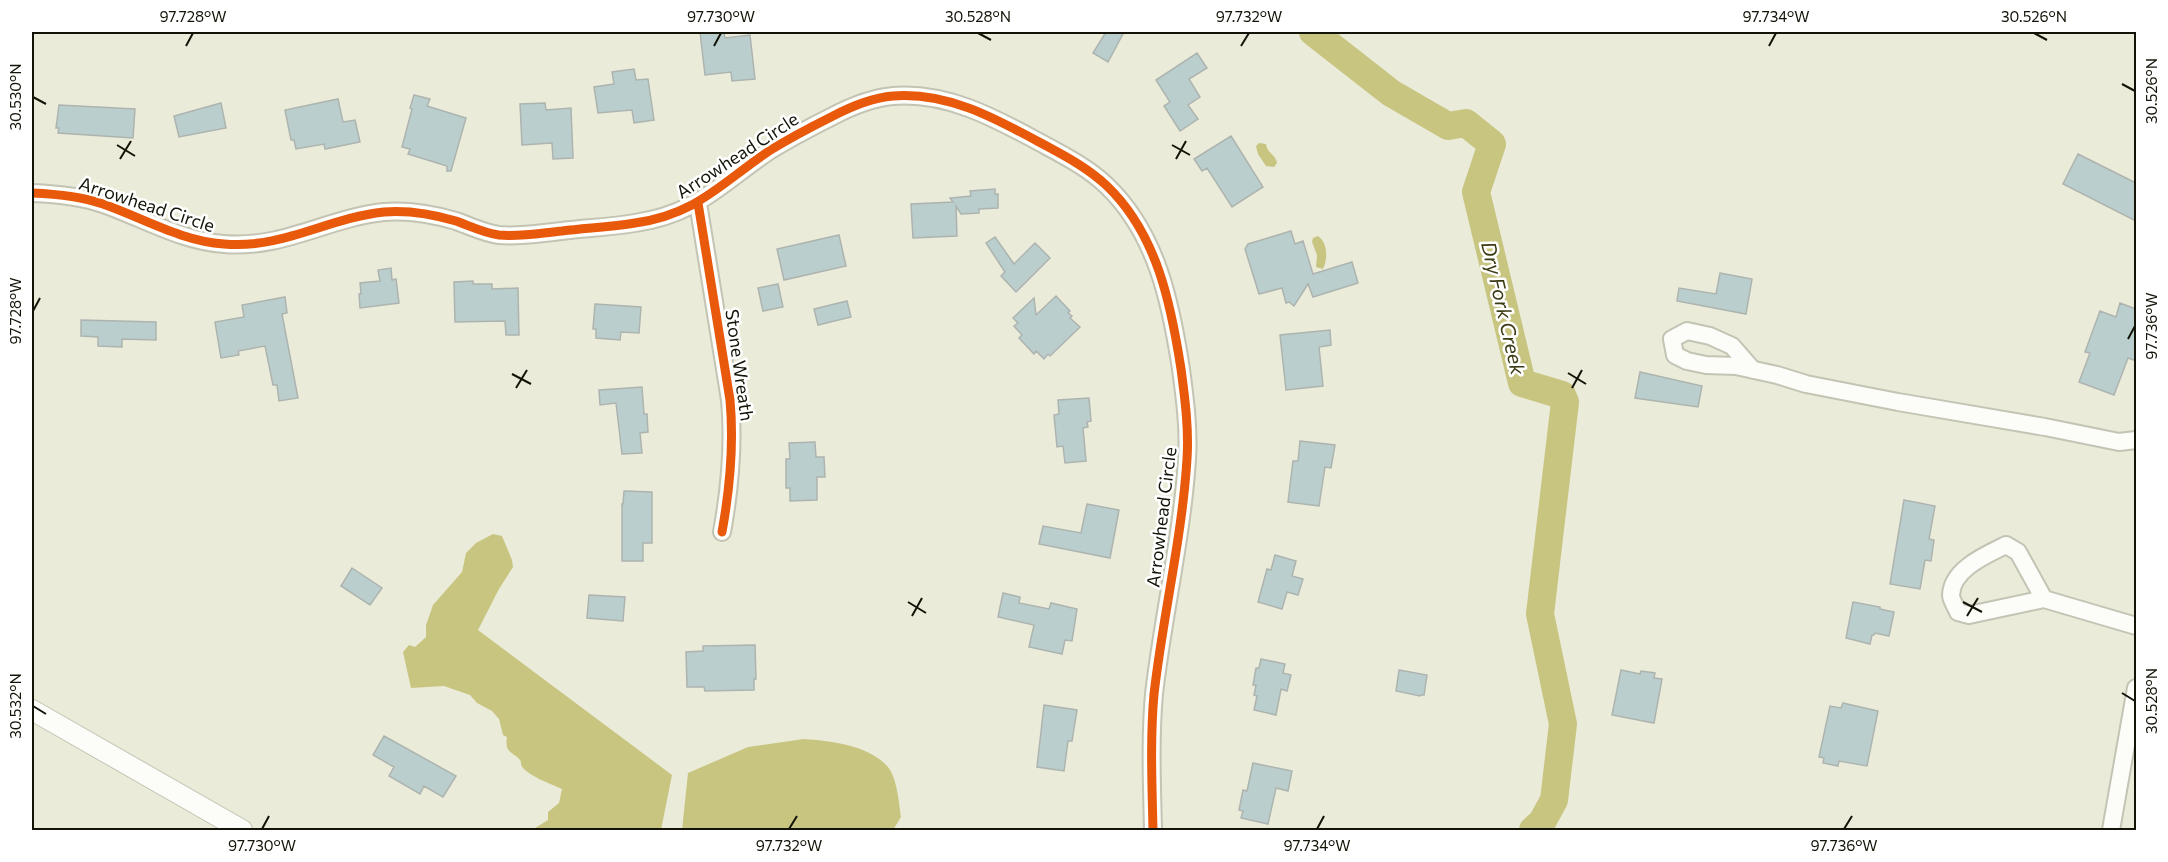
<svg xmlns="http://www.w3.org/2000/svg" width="2168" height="862" font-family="Commissioner,sans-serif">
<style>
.water{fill:#c8c581}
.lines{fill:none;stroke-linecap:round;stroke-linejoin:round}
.river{stroke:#c8c581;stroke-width:28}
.building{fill:#bacecd;stroke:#adb4af;stroke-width:1.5}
.minor-casing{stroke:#c4c4b5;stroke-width:20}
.major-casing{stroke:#c4c4b5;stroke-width:22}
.minor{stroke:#fcfcf9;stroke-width:16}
.major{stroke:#fcfcf9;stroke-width:20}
.cycleway-casing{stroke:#fff;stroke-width:13}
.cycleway{stroke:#e8590c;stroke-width:9}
.ticks{fill:none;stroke:#141308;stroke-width:2}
.labels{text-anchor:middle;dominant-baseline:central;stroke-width:5;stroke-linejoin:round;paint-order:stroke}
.street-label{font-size:18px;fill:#141308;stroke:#fff}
.water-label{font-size:20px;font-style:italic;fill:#3c3a13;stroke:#fff}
.neatline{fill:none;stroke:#141308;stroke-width:2}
.ticks-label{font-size:15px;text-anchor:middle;fill:#141308}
</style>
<rect width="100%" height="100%" fill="#ebebd9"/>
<path class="water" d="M1259 143 1266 144C1267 153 1276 155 1277 163L1274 167 1266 166 1258 154 1256 146Z
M1318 236C1328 243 1328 259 1323 269L1316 267 1317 255 1312 242 1313 238Z
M493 534 502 536 512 560 513 567 499 589 478 630 672 775 661 830H532L548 820V812L559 803 562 789C551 784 526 775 521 765 521 763 521 761 520 760 514 752 504 754 507 737L503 735 499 719 492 711 477 703 470 695 444 686 411 688 403 652 409 645 415 647 426 637V625L433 605 462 572 466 553 476 543Z
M804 739C831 741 869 745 888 767 897 778 899 803 901 817L893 830H682L688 773 748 747Z"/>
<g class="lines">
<path class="river" d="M1313 32 1391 93 1448 126 1466 123 1492 144 1476 192 1522 383 1562 395 1565 402 1540 614 1563 724 1554 800 1542 822 1533 830"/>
</g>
<path class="building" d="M700 32H724L725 38 750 35 755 79 732 81 731 72 705 75Z
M1106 32H1124L1108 62 1093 53Z
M1197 53 1207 68 1189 79 1200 97 1188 105 1198 119 1180 131 1164 106 1170 102 1156 80Z
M634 69 636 80 648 79 654 120 634 123 632 110 598 113 594 87 614 84 612 72Z
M414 95 430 99 427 106 466 118 451 171H447V166L408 154 410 149 402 147 412 109 410 108Z
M338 99 343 122 355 120 360 142 325 149 324 144 296 149 294 140H291L285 110Z
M221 103 226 128 179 137 174 116Z
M545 103 546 110 571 108 573 158 553 159 552 143 522 145 520 104Z
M59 105 135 109 133 138 58 133 59 128H56Z
M1231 136 1263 187 1232 207 1207 168 1202 171 1194 159Z
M2078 154 2136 183V221L2063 184Z
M995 189V194H998V208L979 209V213L961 214 956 206 957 236 913 238 911 204 953 202 950 198 971 196 970 191Z
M1291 231 1295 244 1303 241 1313 274 1352 262 1358 283 1313 297 1308 284 1294 306 1289 302 1286 303 1282 288 1259 294 1245 249 1248 244Z
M839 235 846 266 784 280 777 249Z
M995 237 1014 264 1035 243 1050 258 1016 292 1001 276 1005 272 986 243Z
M391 268 392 280 396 279 399 303 360 308 359 294H361L360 283 380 281 378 270Z
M1720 273 1752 279 1746 314 1677 301 1679 288 1716 294Z
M473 281V284H492V289L518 288 519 335H506L505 321 455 322 454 282Z
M778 284 783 307 763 311 758 288Z
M1056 296 1070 311 1068 313 1072 316 1070 318 1080 327 1050 356 1048 354 1044 359 1036 351 1034 354 1019 338 1022 335 1014 326 1018 323 1013 318 1034 298 1036 315Z
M285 297 287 313 282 314 298 398 279 401 277 385H273L265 346 238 351 239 355 221 358 215 322 244 317 242 305Z
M847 301 851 317 818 325 814 309Z
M2120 303 2136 309V361L2128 358 2114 395 2079 382 2090 353 2085 352 2100 311 2116 317Z
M595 304 641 307 639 333 621 332 620 340 596 338V329H593Z
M81 320 156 322V340L122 339V347L98 346V337L81 336Z
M1330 330 1331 345 1319 347 1323 386 1286 390 1280 335Z
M1640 372 1702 386 1698 407 1635 398Z
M642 387 644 414H647L648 432 640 433 642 453 622 454 616 403 600 405 599 390Z
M1089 398 1091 421 1087 422 1088 427 1083 428 1086 461 1065 463 1063 446 1057 447 1054 415 1059 414 1058 400Z
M1300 441 1335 445 1331 468 1325 467 1319 506 1288 502 1293 461H1298Z
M815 442 816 457H824L825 477H817V500L790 501V488H786V459H790L789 443Z
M624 491 652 492V543H643V561H622V504H623Z
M1904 500 1935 506 1929 539 1934 540 1931 561 1925 560 1920 589 1890 584Z
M1087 504 1119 510 1110 558 1039 544 1043 526 1081 533Z
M1275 555 1296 561 1292 576 1303 579 1298 595 1287 592 1282 609 1258 602 1267 569 1271 570Z
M352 568 382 588 370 605 341 586Z
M1003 593 1020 597 1019 603 1049 609 1051 603 1077 609 1072 641 1065 640 1062 654 1029 647 1034 625 998 617Z
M589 595 625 597 623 621 587 618Z
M1853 602 1880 607V609L1894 612 1889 636 1875 633 1874 635H1872L1870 644 1846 638Z
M755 645 756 679H754V690L705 691 704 687H687L686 652 703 651V646Z
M1261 659 1285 664 1283 673 1291 675 1287 691 1281 689 1276 715 1254 710 1257 696 1254 695 1256 685H1253L1256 668H1259Z
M1399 670 1427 675 1424 695H1421L1420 696 1396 691Z
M1621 670 1640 674 1641 671 1655 673 1654 678 1662 679 1654 723 1612 715Z
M1843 703 1878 711 1867 766 1839 761 1838 766 1823 763 1824 758 1819 757 1830 706 1841 708Z
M1044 705 1077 710 1072 741H1068L1064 771 1037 767Z
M384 736 456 776 443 797 424 786 420 794 389 776 394 767 373 755Z
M1253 763 1292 771 1288 791 1276 788 1268 824 1241 818 1243 811 1239 810 1243 790 1247 791Z"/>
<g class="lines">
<defs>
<path id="minor" d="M32 193C56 194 80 196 103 204 143 218 181 241 224 244 284 249 327 218 384 212 408 210 432 214 456 221 470 226 484 233 499 235 520 237 541 233 562 231 586 228 611 227 635 223 697 214 720 184 769 151 790 138 811 127 833 116 852 106 871 98 893 96 947 92 993 117 1039 142 1063 155 1087 167 1107 186 1157 234 1171 304 1181 369 1185 399 1189 429 1187 459 1182 538 1163 615 1154 694 1150 739 1152 785 1153 830
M698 203 730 400C734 444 730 488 722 532
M1753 370 1732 346 1710 336 1687 331 1672 339 1675 355 1687 361 1706 365 1736 366 1777 375 1806 384 1898 402 2045 427 2119 442 2136 440
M2044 599 2018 552 2006 545C1986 555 1952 569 1951 595 1951 600 1956 607 1958 612L1969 615 2044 599 2136 626
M2111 830 2136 688"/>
<path id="major" d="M32 710 242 830"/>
</defs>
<use href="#minor" class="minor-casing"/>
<use href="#major" class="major-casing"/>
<use href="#minor" class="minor"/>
<use href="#major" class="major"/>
<defs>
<path id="cycleway" d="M32 193C56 194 80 196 103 204 143 218 181 241 224 244 284 249 327 218 384 212 408 210 432 214 456 221 470 226 484 233 499 235 520 237 541 233 562 231 586 228 611 227 635 223 697 214 720 184 769 151 790 138 811 127 833 116 852 106 871 98 893 96 947 92 993 117 1039 142 1063 155 1087 167 1107 186 1157 234 1171 304 1181 369 1185 399 1189 429 1187 459 1182 538 1163 615 1154 694 1150 739 1152 785 1153 830
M698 203 730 400C734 444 730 488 722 532"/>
</defs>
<use href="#cycleway" class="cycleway-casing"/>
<use href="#cycleway" class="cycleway"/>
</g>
<path class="ticks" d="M978 33 991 40M2034 33 2047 40M186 46 193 33M714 46 721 33M1241 46 1249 33M1769 46 1776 33M2122 84 2135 91M33 97 46 104M117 145 135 156M1172 145 1190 155M120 159 131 141M1176 159 1186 141M33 311 40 298M2128 339 2135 326M1568 373 1586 384M512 374 531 384M516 388 527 370M1572 388 1582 370M908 602 926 613M1963 602 1982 612M912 616 922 598M1967 616 1978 598M2122 693 2135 701M33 706 46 714M262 829 269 816M789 829 797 816M1317 829 1324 816M1844 829 1852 816"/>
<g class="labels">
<g class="street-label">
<text transform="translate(737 155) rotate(-33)">Arrowhead Circle</text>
<text transform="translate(147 204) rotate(18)">Arrowhead Circle</text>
<text transform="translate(740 365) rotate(82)">Stone Wreath</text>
<text transform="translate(1161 517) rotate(-83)">Arrowhead Circle</text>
</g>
<g class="water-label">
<text transform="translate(1504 308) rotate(77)">Dry Fork Creek</text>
</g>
</g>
<rect width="2168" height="862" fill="none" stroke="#ffffff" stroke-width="66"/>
<rect x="33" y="33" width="2102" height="796" class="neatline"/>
<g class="ticks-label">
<text x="193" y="22">97.728°W</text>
<text x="721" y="22">97.730°W</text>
<text x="978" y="22">30.528°N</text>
<text x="1249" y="22">97.732°W</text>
<text x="1776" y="22">97.734°W</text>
<text x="2034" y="22">30.526°N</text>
<text transform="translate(2152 91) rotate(-90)" y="5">30.526°N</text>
<text transform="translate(16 97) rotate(-90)" y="5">30.530°N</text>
<text transform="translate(16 311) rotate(-90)" y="5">97.728°W</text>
<text transform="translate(2152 326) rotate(-90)" y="5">97.736°W</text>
<text transform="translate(2152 701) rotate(-90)" y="5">30.528°N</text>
<text transform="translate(16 706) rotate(-90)" y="5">30.532°N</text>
<text x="262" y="851">97.730°W</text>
<text x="789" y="851">97.732°W</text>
<text x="1317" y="851">97.734°W</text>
<text x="1844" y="851">97.736°W</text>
</g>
</svg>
